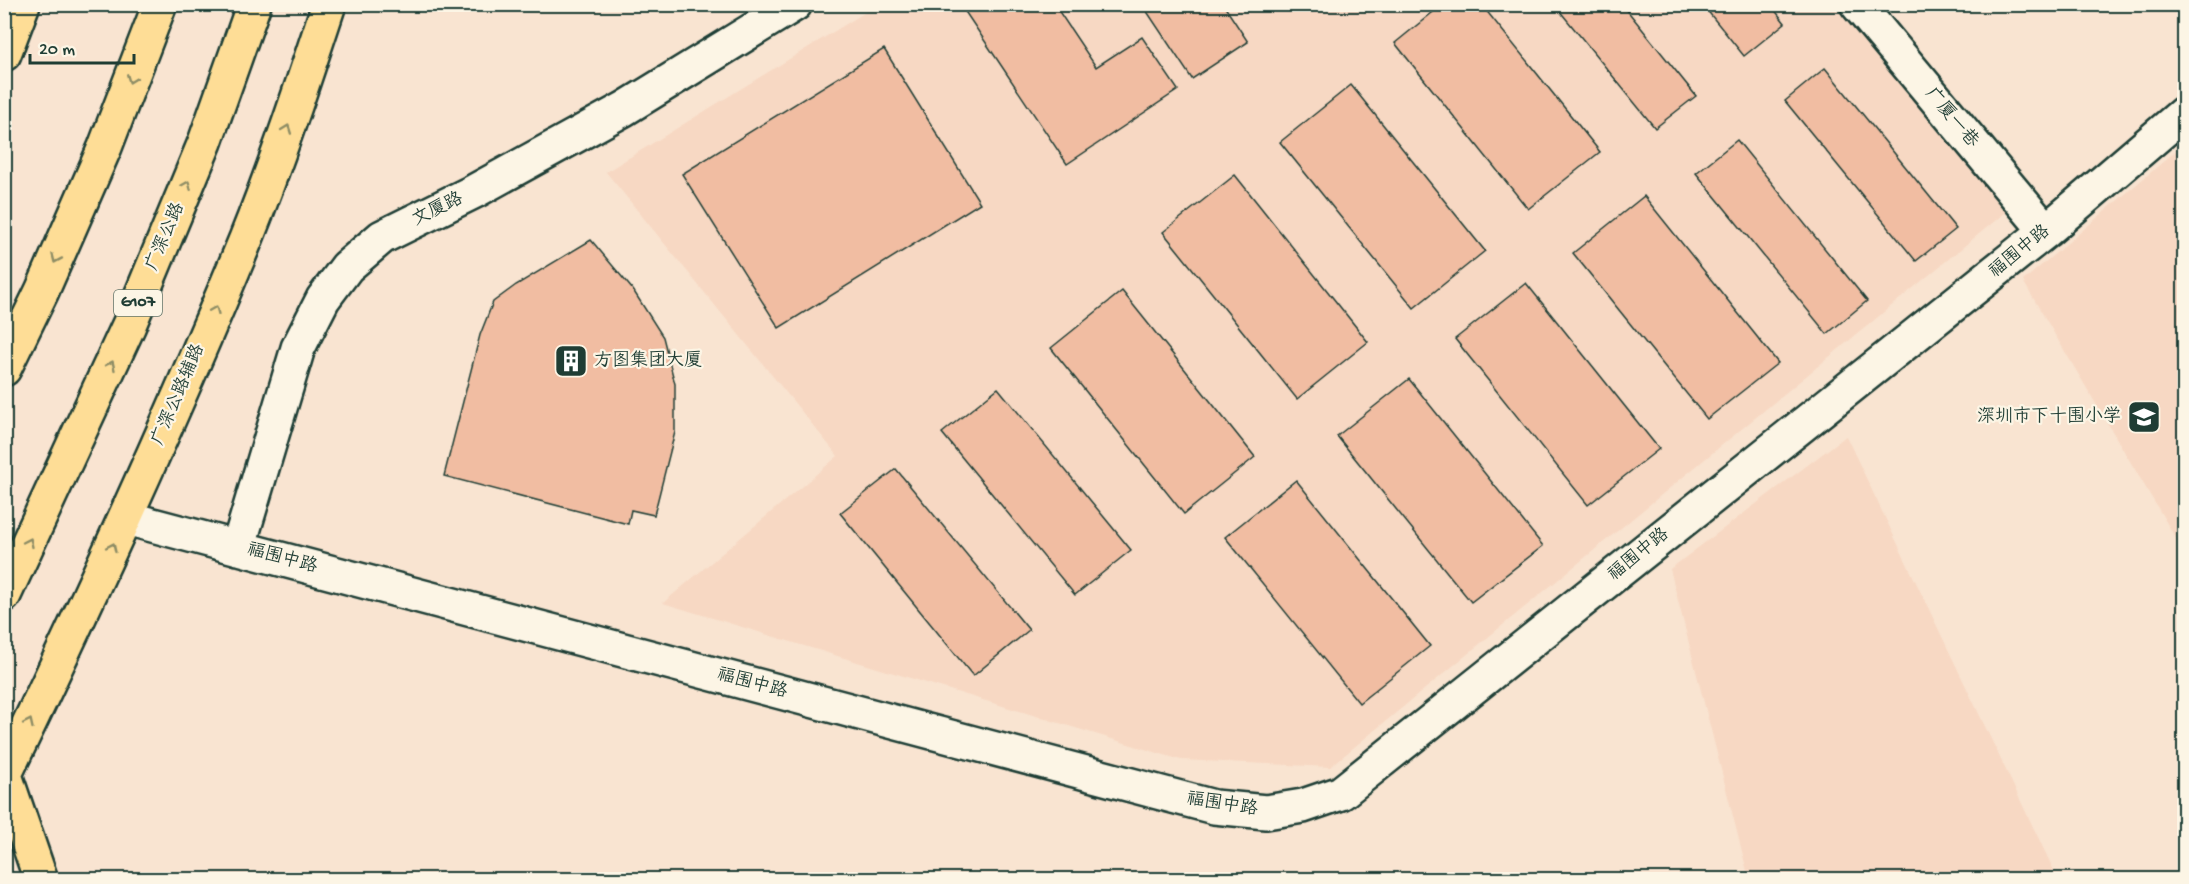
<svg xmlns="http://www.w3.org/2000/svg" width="2189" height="884" font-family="'Gochi Hand','LXGW WenKai TC',sans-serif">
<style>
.built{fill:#f7d8c3}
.building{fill:#f1bda2;stroke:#1f3d34;stroke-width:1.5}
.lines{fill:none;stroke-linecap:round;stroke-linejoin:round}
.minor-casing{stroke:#1f3d34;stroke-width:38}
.major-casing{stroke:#1f3d34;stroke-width:38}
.highway-casing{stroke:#1f3d34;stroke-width:38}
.minor{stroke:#fcf5e5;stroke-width:33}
.major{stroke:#fedd96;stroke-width:33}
.highway{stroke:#fedd96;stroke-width:33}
.oneway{stroke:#8e8d65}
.labels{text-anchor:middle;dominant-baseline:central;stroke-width:4.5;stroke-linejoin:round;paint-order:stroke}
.shield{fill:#fcf5e5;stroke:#617469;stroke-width:1.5}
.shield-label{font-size:16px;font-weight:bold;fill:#1f3d34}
.street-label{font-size:18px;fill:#1f3d34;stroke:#fcf5e5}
.poi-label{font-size:18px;fill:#1f3d34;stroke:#fcf5e5;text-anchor:start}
</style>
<rect width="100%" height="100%" fill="#f9e4d1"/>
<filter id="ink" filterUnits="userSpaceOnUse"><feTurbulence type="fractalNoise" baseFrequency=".0167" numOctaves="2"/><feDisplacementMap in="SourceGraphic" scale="12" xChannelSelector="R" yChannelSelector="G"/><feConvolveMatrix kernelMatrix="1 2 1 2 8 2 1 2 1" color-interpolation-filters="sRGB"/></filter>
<g filter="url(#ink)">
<path class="built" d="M1833 4 2007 211 1330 767 1181 760 663 603 838 456 606 172 877 5Z
M2184 144V552L2023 281Z
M1846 436 2058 879H1749L1670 569Z"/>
<path class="building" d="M960 4H1054L1096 67 1142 37 1178 90 1067 164Z
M1142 4H1223L1248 42 1192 79Z
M1443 4H1481L1600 152 1528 209 1395 43Z
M1554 4H1622L1696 96 1655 128Z
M1702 4H1770L1785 23 1744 56Z
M884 49 980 203 779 328 682 174Z
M1825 68 1956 229 1916 261 1785 101Z
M1351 85 1485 251 1414 308 1280 142Z
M1737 140 1867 301 1827 334 1696 173Z
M1235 175 1368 342 1297 399 1163 232Z
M1644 196 1778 363 1707 419 1573 253Z
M591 240 633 290 663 337 675 384V432L654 515 631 510 628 524 444 476 480 335 493 302 516 285Z
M1526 283 1659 449 1588 505 1455 339Z
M1122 291 1255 457 1184 514 1051 348Z
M1409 379 1543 546 1471 602 1337 436Z
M998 388 1131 550 1075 595 942 433Z
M896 469 1029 630 973 676 840 513Z
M1296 480 1430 646 1359 703 1225 537Z"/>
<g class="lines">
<defs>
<path id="minor" d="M1857 4 2046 231
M126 518 1214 807 1266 812 1303 806 1341 793 2046 231 2184 113
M238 548 298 348 323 299 347 267 382 237 475 191 624 109 795 4"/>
<path id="major" d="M4 54 23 4
M5 775 41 880
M4 776C89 599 171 421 246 239 277 162 303 83 329 4"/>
<path id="highway" d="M4 369 42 291 105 147 160 4
M4 595 129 325 205 142 254 4"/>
</defs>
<use href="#minor" class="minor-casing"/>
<use href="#major" class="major-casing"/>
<use href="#highway" class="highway-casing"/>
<use href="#minor" class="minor"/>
<use href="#major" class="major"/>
<use href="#highway" class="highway"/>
</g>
<defs><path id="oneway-chevron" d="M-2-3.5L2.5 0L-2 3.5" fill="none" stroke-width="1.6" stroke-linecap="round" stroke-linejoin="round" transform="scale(1.5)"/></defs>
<g class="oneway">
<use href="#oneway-chevron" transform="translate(131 79) rotate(111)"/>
<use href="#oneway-chevron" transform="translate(287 129) rotate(-70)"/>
<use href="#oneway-chevron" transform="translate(187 185) rotate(-67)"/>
<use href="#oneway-chevron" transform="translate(56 259) rotate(114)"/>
<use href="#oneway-chevron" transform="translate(215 310) rotate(-67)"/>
<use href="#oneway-chevron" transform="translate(111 365) rotate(-65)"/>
<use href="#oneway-chevron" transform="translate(29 542) rotate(-65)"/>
<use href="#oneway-chevron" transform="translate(112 547) rotate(-65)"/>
<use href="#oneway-chevron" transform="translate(29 723) rotate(-65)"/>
</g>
</g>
<defs>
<symbol id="building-square" viewBox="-11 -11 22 22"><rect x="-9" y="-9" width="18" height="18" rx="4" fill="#1f3d34" stroke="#fcf5e5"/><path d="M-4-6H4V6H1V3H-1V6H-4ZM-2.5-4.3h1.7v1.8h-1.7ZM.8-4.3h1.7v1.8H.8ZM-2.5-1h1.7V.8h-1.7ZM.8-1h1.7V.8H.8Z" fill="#fff"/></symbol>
<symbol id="school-square" viewBox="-11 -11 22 22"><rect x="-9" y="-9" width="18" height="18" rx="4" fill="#1f3d34" stroke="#fcf5e5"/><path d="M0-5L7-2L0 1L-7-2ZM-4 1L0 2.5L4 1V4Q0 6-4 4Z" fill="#fff"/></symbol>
</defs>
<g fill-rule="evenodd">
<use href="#building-square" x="552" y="342" width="38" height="38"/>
<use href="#school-square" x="2125" y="398" width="38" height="38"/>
</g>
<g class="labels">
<rect class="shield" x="114" y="290" width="48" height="26" rx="4.5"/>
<g class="shield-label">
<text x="138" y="303">G107</text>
</g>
<g class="street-label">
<text transform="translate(1951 118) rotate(50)">广厦一巷</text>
<text transform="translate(438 210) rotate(-26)">文厦路</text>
<text transform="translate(166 237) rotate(-67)">广深公路</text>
<text transform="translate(2020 252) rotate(-39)">福围中路</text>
<text transform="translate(179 395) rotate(-67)">广深公路辅路</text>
<text transform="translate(1639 555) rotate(-39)">福围中路</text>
<text transform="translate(282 559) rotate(15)">福围中路</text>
<text transform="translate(752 684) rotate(15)">福围中路</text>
<text transform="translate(1222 805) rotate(9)">福围中路</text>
</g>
<g class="poi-label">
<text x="594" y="361">方图集团大厦</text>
<text x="2121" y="417" text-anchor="end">深圳市下十围小学</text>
</g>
</g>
<rect width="2189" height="884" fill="none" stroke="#fcf5e5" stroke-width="24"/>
<rect x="12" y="12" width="2165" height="860" fill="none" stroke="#1f3d34" stroke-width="2" filter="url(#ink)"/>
<path d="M30 54v9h104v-9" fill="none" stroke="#1f3d34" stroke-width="3"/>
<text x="39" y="54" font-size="18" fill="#1f3d34" stroke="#fcf5e5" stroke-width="4.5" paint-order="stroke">20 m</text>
</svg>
